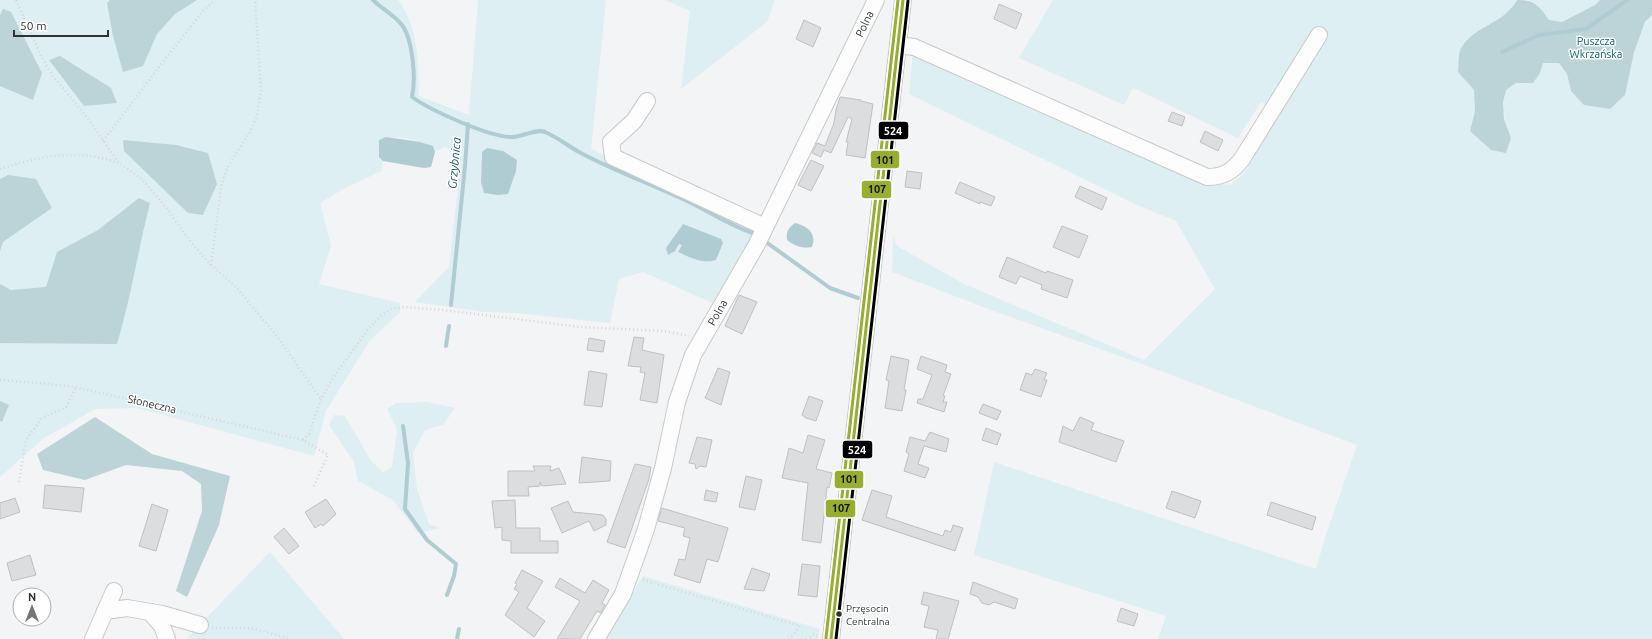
<svg xmlns="http://www.w3.org/2000/svg" width="1652" height="639" font-family="Ubuntu,sans-serif">
<style>
.green{fill:#deeff3;fill-rule:evenodd}
.forest{fill:#bcd3d8}
.water{fill:#b0ccd3}
.lines{fill:none;stroke-linecap:round;stroke-linejoin:round}
.stream{stroke:#b0ccd3;stroke-width:4}
.building{fill:#dbddde;stroke:#bfc1c1}
.minor-casing{stroke:#c7c9c9;stroke-width:18}
.path{stroke:#d6d7d7;stroke-width:2.5;stroke-dasharray:1 3;stroke-linecap:butt}
.minor{stroke:#fdfdfe;stroke-width:16}
.bus-1-casing{stroke:#fff;stroke-width:6}
.bus-2-casing{stroke:#fff;stroke-width:6}
.bus-3-casing{stroke:#fff;stroke-width:6}
.bus-1{stroke:#96af31;stroke-width:3}
.bus-2{stroke:#000;stroke-width:3}
.bus-3{stroke:#96af31;stroke-width:3}
.bus-dot{fill:#2f3131;stroke:#fff;stroke-width:1.5}
.labels{text-anchor:middle;dominant-baseline:central;stroke-width:3;stroke-linejoin:round;paint-order:stroke}
.bus-label{font-size:10px;fill:#2f3131;stroke:#fff;text-anchor:start}
.street-label{font-size:11px;fill:#2f3131;stroke:#fff}
.park-label{font-size:11px;fill:#095e6d;stroke:#fff}
.water-label{font-size:12px;font-style:italic;fill:#1c5560;stroke:#fff}
.line-badge{stroke:#fff;stroke-width:1.5}
.badge-label{font-size:11px;text-anchor:middle;font-weight:bold;fill:#fff}
.pale-badge-label{font-size:11px;text-anchor:middle;font-weight:bold;fill:#111}
</style>
<rect width="100%" height="100%" fill="#f2f4f5"/>
<path class="green" d="M0 0H398C419 27 418 62 419 96L469 115 478 0H606L591 149 757 229 712 303 643 272 619 279 610 323 516 313 484 312 415 302 449 267 460 170 446 146 435 152 433 146C417 141 395 133 379 140V157L383 161 382 171 345 188 320 203 331 246 319 284 400 303V312L369 342 326 411 314 456 137 408 96 409 44 438 0 477ZM482 152 508 194 481 182Z
M665 0H775L767 22 681 89 690 11Z
M1053 0H1517C1509 16 1495 22 1480 29L1474 90 1475 111 1470 131 1511 138C1504 121 1501 108 1505 90L1516 83H1533L1540 73 1543 63H1559L1567 74 1571 91 1625 95C1629 69 1634 35 1652 15V639H1158L1166 616 974 555 994 462 1316 569 1326 535 1357 445 1142 364 999 313 892 272 893 236 897 246 964 284 1144 360 1215 289 1176 221 1137 205 909 94 913 52 1209 182 1230 185 1245 172 1276 113 1261 102 1238 138 1133 88 1124 105 1019 58Z
M1529 0H1600L1595 5 1562 22 1549 20 1537 4Z
M427 402 455 408 443 425 425 430 413 453 417 489 429 524 440 528 418 533 393 500 358 481 354 462 329 425 334 415 345 416 371 461 383 472 392 467 397 430 387 409 396 403Z
M270 552 344 639H186Z
M643 576 820 629 817 639H605Z"/>
<path class="forest" d="M110 0H197L175 14 157 34 143 66 123 72 113 36 107 3Z
M1517 0C1536 0 1538 5 1549 20L1562 22 1595 5 1600 0H1652V15L1645 22 1634 52 1625 95 1610 109 1584 105 1571 91 1567 74 1559 63H1543L1540 73 1533 83H1516L1506 90 1503 102 1504 119 1511 138 1506 153 1491 150 1470 131 1475 111 1474 90 1458 72C1459 65 1458 53 1461 48 1475 25 1504 24 1517 0Z
M3 9 11 12 42 73 33 100 0 86V15Z
M60 56 111 88 117 103 84 106 49 60Z
M123 140 176 145 208 153 217 184 203 215 188 213 124 151Z
M8 175 36 179 52 208 3 242 0 251V179Z
M139 198 150 203C138 250 131 298 117 344L0 343V284L11 290 46 287 57 252 98 230Z
M0 401 9 405 2 422 0 421Z
M95 417 152 454 230 476 219 525 187 597 176 591 202 511 201 484 182 471 126 465 85 480 43 470 37 454Z"/>
<path class="water" d="M386 137 420 142 433 146 435 152 431 167 424 168 383 161 379 157V140Z
M487 148 503 151 517 160 516 171 508 194 498 195 484 193 481 182 482 152Z
M795 223C808 226 817 234 812 247 802 249 795 246 787 240 786 232 788 228 795 223Z
M683 224 721 239 723 243 716 260C702 264 691 258 678 252L682 245 679 244 675 251 668 255 666 248Z"/>
<g class="lines">
<path class="stream" d="M373 0C382 9 394 15 402 25 413 40 416 79 412 97 430 110 487 136 510 137 522 138 534 128 545 132 557 137 568 146 579 152 614 171 651 184 687 201 710 212 731 226 755 234
M1502 52 1539 35 1586 29 1627 0
M766 242 830 288 858 298
M451 305 465 166 468 124
M446 346 449 326
M403 426 408 463 405 509 427 540 456 564 454 576 447 595
M457 639 459 629"/>
</g>
<path class="building" d="M999 4 1022 14 1016 29 994 19Z
M804 20 821 28 813 47 796 39Z
M840 97 861 100V101L873 104 865 158 846 155 848 142H846L852 119 848 117 831 153 824 150 821 157 812 153 817 143 825 146 834 123 836 110Z
M1172 112 1185 117 1182 126 1168 121Z
M1205 131 1223 140 1218 151 1200 142Z
M811 160 824 166 811 191 798 185Z
M907 171 922 173 920 189 905 187Z
M960 182 995 197 991 206 980 202V204L955 193Z
M1080 186 1107 198 1102 210 1075 197Z
M1062 226 1088 236 1079 258 1053 247Z
M1007 257 1046 273 1047 271 1073 280 1067 298 1041 289 1042 285 1020 276 1016 284 999 277Z
M739 295 757 302 742 334 725 326Z
M634 337 644 338 642 350 664 355 657 403 640 400 645 373 640 372 641 367 628 366Z
M589 338 605 341 603 352 587 350Z
M891 356 909 360 904 390H906L902 411 885 408 889 381 886 380Z
M921 356 947 365 945 372 951 374 943 396H945L943 402H947L944 412 917 403 918 399H923L932 375 917 369Z
M718 368 730 372 721 405 705 398Z
M1035 369 1047 373 1044 380H1047L1041 397 1020 390 1026 373 1032 375Z
M589 371 607 374 602 407 584 405Z
M809 396 823 401 816 421 806 418 802 415Z
M983 404 1001 411 997 420 979 413Z
M1080 417 1094 423 1091 430 1124 441 1116 462 1059 442 1063 426 1073 431Z
M986 428 1001 434 997 445 982 440Z
M930 432 949 439 946 452 924 446 918 464 929 468 925 478 904 471 909 454 906 452 910 437 925 441Z
M808 435 825 440 816 469 832 473 829 488 827 487 821 543 802 540 808 483 782 478 789 448 803 453Z
M697 437 712 440 706 467 700 466 696 469 695 464 689 463Z
M582 457 611 461 610 481 579 483Z
M635 464 651 467 649 479 625 548 607 542Z
M533 466H551L550 471 559 468 566 484 542 486 540 482V486L528 487 529 496H508V471H535Z
M746 476 762 480 755 510 739 507Z
M45 485 84 488 81 512 43 508Z
M706 490 718 493 716 502 704 500Z
M872 490 892 496 886 517 943 536 945 530 951 532 953 525 963 528 955 551 862 520Z
M1172 491 1201 501 1195 518 1166 508Z
M15 498 20 512 0 519V503Z
M326 499 336 514 323 526 321 524 315 528 305 512Z
M515 500 516 528H540V541H558V553H511V541L502 540V527L495 528 492 501Z
M568 501 573 512 603 515 606 519V525L594 531 589 521 562 533 551 508Z
M1271 502 1316 517 1312 530 1267 515Z
M152 504 168 510 156 551 139 546Z
M662 508 728 528 718 562 707 559 700 583 674 575 679 559 685 560 690 538 683 536 685 528 658 521Z
M284 528 299 546 289 554 274 537Z
M30 555 36 575 12 581 7 563Z
M802 564 820 566 817 597 798 595Z
M752 568 770 574 764 591 744 589Z
M522 570 543 581 527 608 545 621 534 637 505 615 519 592 514 589 517 584 515 583Z
M560 578 585 593 593 580 609 590 602 603 605 605 601 613 597 611 580 639H557L580 601 555 587Z
M973 582 1018 599 1015 609 994 602 989 605 982 603 978 597 970 594Z
M924 592 959 601 948 639H936L938 630 924 627 929 606 921 604Z
M1121 608 1138 614 1134 626 1117 621Z"/>
<g class="lines">
<defs>
<g id="minor">
<path d="M898 45 914 47 1207 177C1223 177 1232 172 1242 159L1319 35"/>
<path d="M647 101 634 121 611 142 613 157 765 227"/>
<path d="M105 611 127 608 162 614 200 625"/>
<path d="M150 612 162 626 167 639"/>
<path d="M93 639 114 591"/>
<path id="s1" d="M596 639 623 594 646 529 663 468 677 402 693 355 757 244 876 0"/>
<path d="M831 639 903 0"/>
</g>
</defs>
<use href="#minor" class="minor-casing"/>
<path class="path" d="M16 0 41 56 52 75 85 115 119 163 142 179 168 210 186 236 209 263 235 286 276 335 321 399
M103 141 159 67 202 12 215 0
M0 169C40 156 78 148 118 163
M211 265 221 187 227 168 250 132 257 116 261 91 255 0
M0 380 71 386 303 440 328 455 313 488
M303 440 309 434 321 399 333 378 369 328 381 316 391 309 404 307 443 310 581 327 664 331 689 336
M19 482 26 440 42 418 66 407 76 387
M643 580 800 626 794 634 788 639
M212 628H250L291 639
M806 639 812 635 818 636"/>
<use href="#minor" class="minor"/>
<defs>
<path id="bus-1" d="M831 639 903 0"/>
<path id="bus-2" d="M836 639 908 1"/>
<path id="bus-3" d="M826 638 898 0"/>
</defs>
<use href="#bus-1" class="bus-1-casing"/>
<use href="#bus-2" class="bus-2-casing"/>
<use href="#bus-3" class="bus-3-casing"/>
<use href="#bus-1" class="bus-1"/>
<use href="#bus-2" class="bus-2"/>
<use href="#bus-3" class="bus-3"/>
</g>
<circle class="bus-dot" cx="839" cy="614" r="3.5"/>
<g class="labels">
<g class="bus-label">
<text x="846" y="608">Przęsocin<tspan x="846" dy="13">Centralna</tspan></text>
</g>
<g class="street-label">
<text stroke="none"><textPath href="#s1" startOffset="675">Polna</textPath></text>
<text stroke="none"><textPath href="#s1" startOffset="351">Polna</textPath></text>
<text transform="translate(152 404) rotate(13)">Słoneczna</text>
</g>
<g class="park-label">
<text x="1596" y="41">Puszcza<tspan x="1596" dy="13">Wkrzańska</tspan></text>
</g>
<g class="water-label">
<text transform="translate(454 163) rotate(-85)">Grzybnica</text>
</g>
</g>
<g class="line-badge">
<rect x="878" y="121" width="31" height="19" rx="4" fill="#000"/>
<rect x="870" y="150" width="30" height="19" rx="4" fill="#96af31"/>
<rect x="861" y="180" width="31" height="19" rx="4" fill="#96af31"/>
<rect x="842" y="440" width="31" height="19" rx="4" fill="#000"/>
<rect x="834" y="470" width="30" height="19" rx="4" fill="#96af31"/>
<rect x="825" y="499" width="31" height="19" rx="4" fill="#96af31"/>
</g>
<g class="badge-label">
<text x="893" y="135">524</text>
<text x="857" y="454">524</text>
</g>
<g class="pale-badge-label">
<text x="885" y="164">101</text>
<text x="877" y="193">107</text>
<text x="849" y="483">101</text>
<text x="841" y="512">107</text>
</g>
<g transform="translate(32 607)"><circle r="19" fill="#ffffff" stroke="#acadad"/>
<path d="M0-3L7 15L0 10L-7 15Z" fill="#737576"/>
<text y="-6" font-size="11" font-weight="bold" text-anchor="middle" fill="#2f3131">N</text>
</g>
<path d="M14 30v6h94v-6" fill="none" stroke="#2f3131" stroke-width="2"/>
<text x="20" y="30" font-size="12" fill="#2f3131" stroke="#ffffff" stroke-width="3" paint-order="stroke">50 m</text>
</svg>
